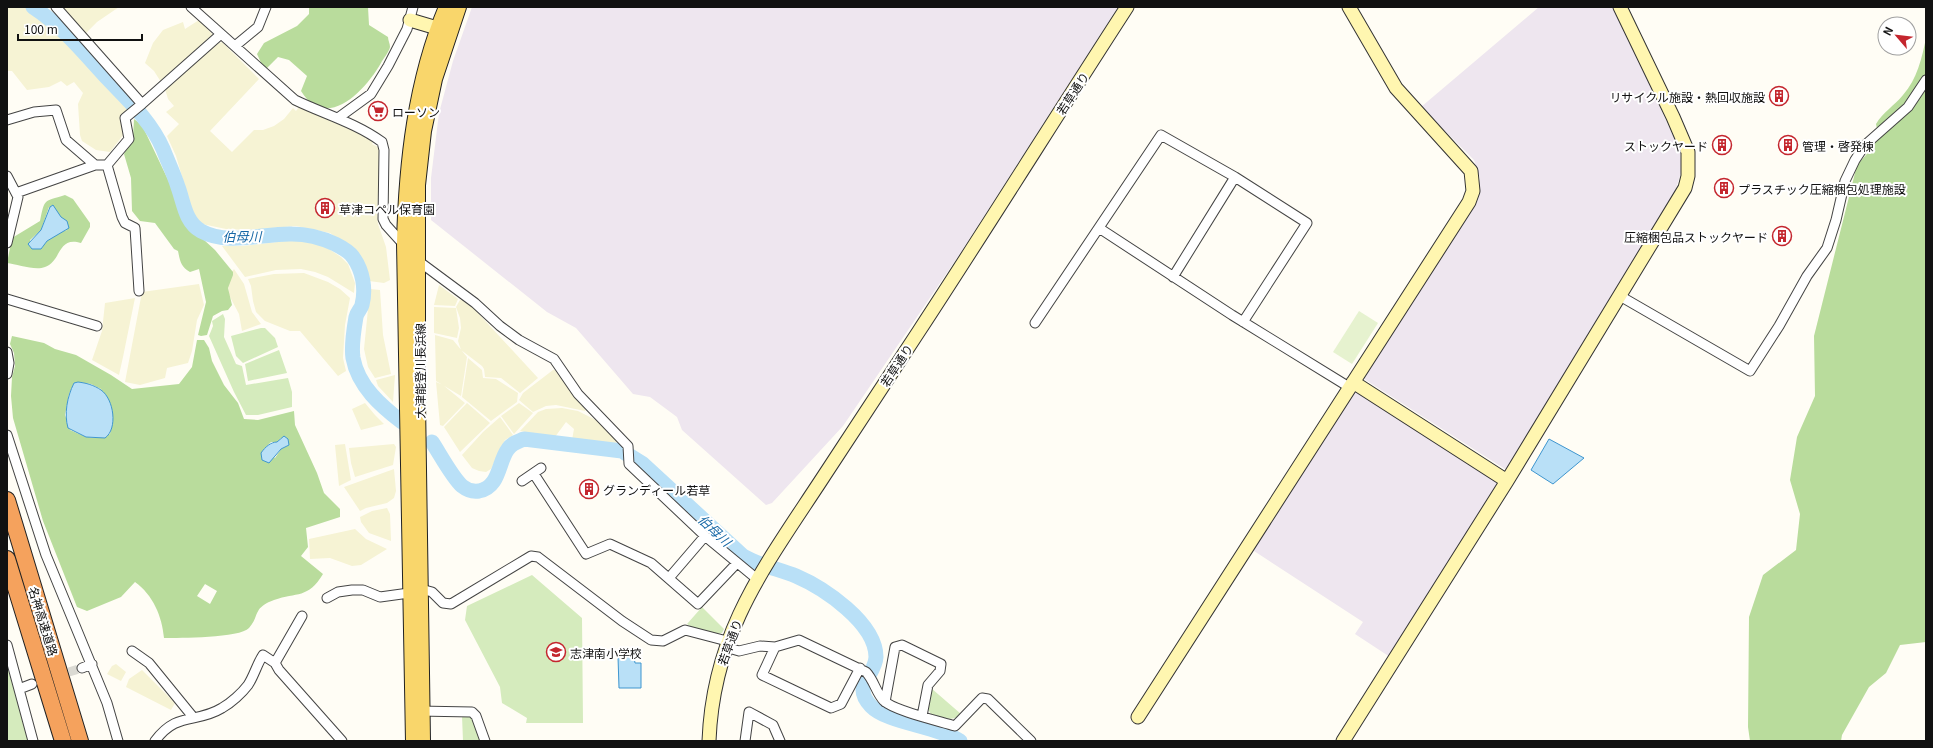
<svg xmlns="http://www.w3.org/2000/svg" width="1933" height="748" font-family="Georgia,'Noto Sans JP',serif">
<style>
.industrial{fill:#eee6ef}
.farmland{fill:#f6f3d4}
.green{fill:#d5ebbd}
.forest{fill:#b9dc9c;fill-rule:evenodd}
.pitch{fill:#e6f2cf}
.water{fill:#b9e0f7;stroke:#3f96cf}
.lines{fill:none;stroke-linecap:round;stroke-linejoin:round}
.river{stroke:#b9e0f7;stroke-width:15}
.street-tunnel{stroke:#dbdad3;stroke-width:9;stroke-dasharray:9 4.5;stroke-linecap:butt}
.street-casing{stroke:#444;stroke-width:11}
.secondary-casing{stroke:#333;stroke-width:15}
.primary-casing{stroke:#222;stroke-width:16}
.highway-casing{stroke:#222;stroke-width:18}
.street{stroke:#fff;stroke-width:9}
.secondary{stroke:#fff6b0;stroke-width:13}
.primary{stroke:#f9d66b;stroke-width:14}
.highway{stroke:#f5a25d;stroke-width:16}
.labels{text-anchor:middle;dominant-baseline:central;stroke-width:4;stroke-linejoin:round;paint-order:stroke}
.street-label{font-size:12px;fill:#111;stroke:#fff}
.poi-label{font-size:12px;fill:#111;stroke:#fff;text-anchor:start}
.water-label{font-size:13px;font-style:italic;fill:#1768a6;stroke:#fff}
</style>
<rect width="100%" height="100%" fill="#fffdf5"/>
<path class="industrial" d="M472 7H1118L959 255 843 426 772 503 766 505 682 430 677 417 650 397 633 394 576 328 547 312 431 220V178L439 113 453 61Z
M1539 7H1614L1680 151 1682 170 1675 191 1580 347 1508 471 1364 379 1478 200 1480 178 1474 160 1421 107Z
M1355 390 1501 485 1390 657 1355 634 1363 622 1251 549Z"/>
<path class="farmland" d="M7 7H31L50 21 130 107 121 115 124 134 110 152 96 150 82 141 80 135 78 104 83 93 74 82 67 86 61 81 49 87 27 90 12 71H7Z
M60 7H119L97 22 84 35Z
M199 20 214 36 161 82 154 71 145 63 153 43 163 30 183 22 185 29Z
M222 42 259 79 210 131 232 152 254 130H263L274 126 284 119 293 108 296 111 299 107 374 140 372 144 378 147 380 153 377 214 378 224 386 247 390 280 384 283 369 281 361 261 355 251 330 233 296 226 248 230 226 229 202 224 193 214 176 156 167 136 179 124 166 112 174 106 168 99 165 89 217 44Z
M294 240 309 241 326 247 341 257 348 264 355 283 354 293 328 277 315 272 301 269 276 270 245 277 222 246H243Z
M234 269 244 284 252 312 261 324 242 331 239 314 229 295 228 285V276Z
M304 273 328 282 340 289 350 298 345 325 343 358 346 371 338 376 300 331H290L265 321 256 312 253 301 251 286 248 279 274 274Z
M199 284 204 305 197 320 192 351 188 363 167 368 165 378 140 385 125 382 142 292Z
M439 285 458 299 455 306 434 305Z
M370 289 380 290 383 335 391 374 375 378 368 367 364 349Z
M135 298 123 357 119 375 92 360 102 331 105 303Z
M465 299 538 378 520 393 501 378 485 377 484 369 482 366 461 350 458 341 461 328 460 318 456 307 460 300Z
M434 307 456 308 459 328 457 338 434 333Z
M435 335 453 340 467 357 461 396 436 381Z
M468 358 482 370 483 378 496 379 518 393 517 402 491 421 462 397Z
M553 370H555L586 409 585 411 556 405 546 406 533 412 519 400 523 393Z
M395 375 393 402 378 386 376 380Z
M436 382 443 385 465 403 443 426 440 425Z
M365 403 375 415 384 424 361 430 352 409Z
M467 403 490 423 460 452 444 427Z
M519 403 533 413 514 434 501 416Z
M562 408 578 411 592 418 602 424 617 442 615 443 572 440 574 429 566 422 555 437 520 431 538 412 546 409Z
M500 417 513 435 505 440 491 469 486 472 479 471 472 468 462 455 483 432Z
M345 444 351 480 339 486 335 445Z
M394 444 396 447 393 465 355 477 351 463 349 448Z
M394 469 396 491 394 498 387 503 366 508 360 511 344 487Z
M387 508 390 514 391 541 369 533 361 522 360 517 372 511Z
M355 529 366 539 387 549 361 565 352 566 330 558 310 559 309 539Z
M116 664 126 672 121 681 107 674 112 666Z
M142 670 175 703 171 710 126 687 129 679Z"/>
<path class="green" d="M223 314 225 319 224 337 236 364 242 366 246 385 288 378 292 392V407L258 415H246L234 392 209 336 213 326 212 321Z
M261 328H265L275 338 278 347 243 363 236 356 231 336Z
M279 350 287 373 248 381 245 364Z
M532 575 582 618 583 723H526L527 718 502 703 500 687 465 620 467 606Z
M702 607 724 629 722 633C712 635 695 630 687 624Z
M7 665 28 741H7Z
M931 688 961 714C952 723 942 717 931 714L927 708Z
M462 716C479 716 477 727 482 741H463Z"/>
<path class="forest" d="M309 7H368L369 25 388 37C388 40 390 44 390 47 389 52 383 59 381 63 365 91 326 132 301 91L307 76 289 60 278 57 267 68 263 67 257 54 264 43 297 26 309 14Z
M1926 38V642L1900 645 1886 673 1869 687 1842 735 1841 741H1750L1748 727 1749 617 1763 575 1796 550 1800 514 1790 480 1797 437 1815 396 1814 336 1857 165 1874 146 1877 129 1876 124C1883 112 1894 106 1903 95 1917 79 1922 58 1926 38Z
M134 119 142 125 191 228 215 250 233 272V275L228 288 232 305 228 310 222 311 213 316 207 335 201 336 198 335 206 302 199 269 190 272C181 267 180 261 178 251L174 249 155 223 140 221 132 211 131 178 124 154 133 138Z
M65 195 73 199 90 223V227L81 243C57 236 62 261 45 267 35 271 17 264 7 263L12 238 40 221C45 198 43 202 65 195ZM49 207C59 213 64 219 67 230L60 232 47 241 41 249H32L30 240 41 230Z
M12 336 44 343 55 349 76 355 111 375 132 389 179 384 192 367 197 340H204L209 348 212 361 224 385 238 403 244 419 258 420 294 411 295 425 317 473 324 493 340 509V517L306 528 308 547 301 556 323 574C308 599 297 592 274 600 252 608 260 616 249 628 240 638 179 638 164 638 162 616 153 595 135 582L121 597 87 611 77 607 43 521 13 418 11 396 12 377 15 366 14 353 10 344ZM78 382 91 384 101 389 113 418 110 434C94 441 85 437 70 430L65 415 69 394 74 383ZM281 438 289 445 281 449 275 458 263 450 271 442H277ZM205 584 217 591 210 604 197 596Z"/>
<path class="pitch" d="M1359 311 1378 323 1352 364 1333 352Z"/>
<path class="water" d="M53 205 61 217 67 221 69 228 47 241 41 249H32L28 244 41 230 50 207Z
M78 382C86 383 94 385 101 390 114 399 118 429 105 438L86 437 68 428C64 414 67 397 74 383Z
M284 436 288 439 289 445 281 449 269 463 262 460 261 453C265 447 271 442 277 442Z
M1549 439 1584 458 1553 484 1531 470Z
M618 657H634L635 663H641V688H619Z"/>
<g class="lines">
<path class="river" d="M33 7C62 26 83 52 106 77 127 99 151 121 163 149 168 162 174 174 178 187 184 203 185 222 201 231 228 246 264 233 292 234 307 234 322 238 335 244 341 247 349 251 353 257 363 271 366 289 362 305 361 309 357 312 356 317 354 329 351 345 353 358 358 386 381 406 402 422
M432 442C440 454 452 477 462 486 467 490 473 492 479 491 500 487 498 462 508 449 512 443 517 442 524 439L622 451 643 464 743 556C760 566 779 569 796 576 824 588 876 623 876 657 875 677 851 685 871 706 887 723 937 726 960 741"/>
<path class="street-tunnel" d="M56 676 82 668"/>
<defs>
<path id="street" d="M56 7 142 104 125 118 129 139 107 165 122 217 125 223 135 228 139 291
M191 7 295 100C324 114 356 123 382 142L384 150 383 219 386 225 405 246
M235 46 258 27 266 7
M142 104 221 34
M338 118 371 94 388 66 407 29 413 7
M7 120 34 112 56 110 66 140 95 165H107
M7 176 18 197 7 243
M16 193 95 165
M1099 228 1232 315 1349 387
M417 260 475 303 500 326 519 340 554 359 578 394 628 446 629 464 705 536 757 579
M1173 277 1235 177
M1620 296 1750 371 1779 326 1807 276 1827 248 1836 220 1845 181 1855 160 1865 145 1908 107 1926 80
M7 299 97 326
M1035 323 1161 135 1235 177 1307 223 1243 322
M7 352 9 363 7 374
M7 435 46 555 107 703 118 741
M534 474 586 554 610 544 651 563 698 604 737 563
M522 481 541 468
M669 578 705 536
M327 598 338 592 352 590H363L380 597 409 593 421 589 432 592 443 603 451 604 531 556 538 557 622 621 651 640 663 641 685 630 727 641
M7 645 33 741
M725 647 739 651 760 646 775 647 799 640 866 672C874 680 876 693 884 701 895 711 939 721 955 726L982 698 988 699 1031 741
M775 647 762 675 831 708 841 704 860 668
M132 651 149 663 193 717
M275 663 302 616
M82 668 92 664
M19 689 32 684
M885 702 895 647 902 645 941 664 940 671 928 685 922 716
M418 711 472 712 476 716 485 741
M155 741C177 711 196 724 222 708 231 703 242 693 248 685 254 676 257 664 263 655L275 663 279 670 342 741
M745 741 749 712 773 725 780 741"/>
<path id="secondary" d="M410 20 437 28
M1353 382 1507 481
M1138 717 1469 202 1473 191 1471 171 1396 88 1349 7
M709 741C713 635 762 570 818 485 851 434 885 383 919 331 989 224 1057 115 1127 7
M1343 741 1507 481 1685 188 1688 176V152L1673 117 1620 7"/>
<path id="primary" d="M413 741 404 243C406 163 415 81 446 7
M423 741 418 401V185L424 131 435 79 459 7"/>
<path id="highway" d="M7 500 80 741
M7 559 63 741"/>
</defs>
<use href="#street" class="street-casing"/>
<use href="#secondary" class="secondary-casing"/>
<use href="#primary" class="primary-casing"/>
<use href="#highway" class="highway-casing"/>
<use href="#street" class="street"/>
<use href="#secondary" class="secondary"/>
<use href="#primary" class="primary"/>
<use href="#highway" class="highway"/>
</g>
<defs>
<symbol id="building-ring" viewBox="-11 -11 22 22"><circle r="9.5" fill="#fff" stroke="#c4262e" stroke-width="1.5"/><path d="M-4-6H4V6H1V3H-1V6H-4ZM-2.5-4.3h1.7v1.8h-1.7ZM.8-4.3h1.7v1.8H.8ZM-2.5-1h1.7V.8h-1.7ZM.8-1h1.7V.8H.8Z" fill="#c4262e"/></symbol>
<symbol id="supermarket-ring" viewBox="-11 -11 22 22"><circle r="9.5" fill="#fff" stroke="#c4262e" stroke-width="1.5"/><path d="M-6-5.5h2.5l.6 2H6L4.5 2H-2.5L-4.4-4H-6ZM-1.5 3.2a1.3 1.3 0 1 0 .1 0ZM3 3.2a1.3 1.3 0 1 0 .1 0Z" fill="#c4262e"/></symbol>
<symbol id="school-ring" viewBox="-11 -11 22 22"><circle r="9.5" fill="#fff" stroke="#c4262e" stroke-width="1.5"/><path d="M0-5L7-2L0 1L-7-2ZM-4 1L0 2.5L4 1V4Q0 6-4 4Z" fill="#c4262e"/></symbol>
</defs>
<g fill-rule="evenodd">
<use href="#building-ring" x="1768" y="85" width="22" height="22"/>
<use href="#supermarket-ring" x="367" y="100" width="22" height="22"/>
<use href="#building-ring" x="1711" y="134" width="22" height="22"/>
<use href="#building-ring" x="1777" y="134" width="22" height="22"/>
<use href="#building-ring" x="1713" y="177" width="22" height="22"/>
<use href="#building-ring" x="314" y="197" width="22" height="22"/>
<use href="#building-ring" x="1771" y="225" width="22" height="22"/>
<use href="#building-ring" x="578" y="478" width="22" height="22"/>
<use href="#school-ring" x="545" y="641" width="22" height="22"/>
</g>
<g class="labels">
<g class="street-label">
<text transform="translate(1072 93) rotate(-57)">若草通り</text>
<text transform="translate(896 365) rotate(-57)">若草通り</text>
<text transform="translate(419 371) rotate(-90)">大津能登川長浜線</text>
<text transform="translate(44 621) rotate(73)">名神高速道路</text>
<text transform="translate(729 642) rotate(-70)">若草通り</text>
</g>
<g class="poi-label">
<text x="1765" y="96" text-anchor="end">リサイクル施設・熱回収施設</text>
<text x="392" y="111">ローソン</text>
<text x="1708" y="145" text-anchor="end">ストックヤード</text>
<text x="1802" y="145">管理・啓発棟</text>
<text x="1738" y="188">プラスチック圧縮梱包処理施設</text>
<text x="339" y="208">草津コペル保育園</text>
<text x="1768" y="236" text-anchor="end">圧縮梱包品ストックヤード</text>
<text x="603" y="489">グランディール若草</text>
<text x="570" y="652">志津南小学校</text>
</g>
<g class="water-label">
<text transform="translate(242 236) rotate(-1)">伯母川</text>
<text transform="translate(715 530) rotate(43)">伯母川</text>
</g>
</g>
<rect width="1933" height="748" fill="none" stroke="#111111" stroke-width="16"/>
<g transform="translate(1897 36) rotate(298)"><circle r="19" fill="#ffffff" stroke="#a0a0a0"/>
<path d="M0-3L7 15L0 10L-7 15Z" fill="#c4262e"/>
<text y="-6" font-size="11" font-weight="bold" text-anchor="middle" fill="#111111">N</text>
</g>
<path d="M18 34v6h124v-6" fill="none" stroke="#111111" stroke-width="2"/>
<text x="24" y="34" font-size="12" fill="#111111" stroke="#ffffff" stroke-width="3" paint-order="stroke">100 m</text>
</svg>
